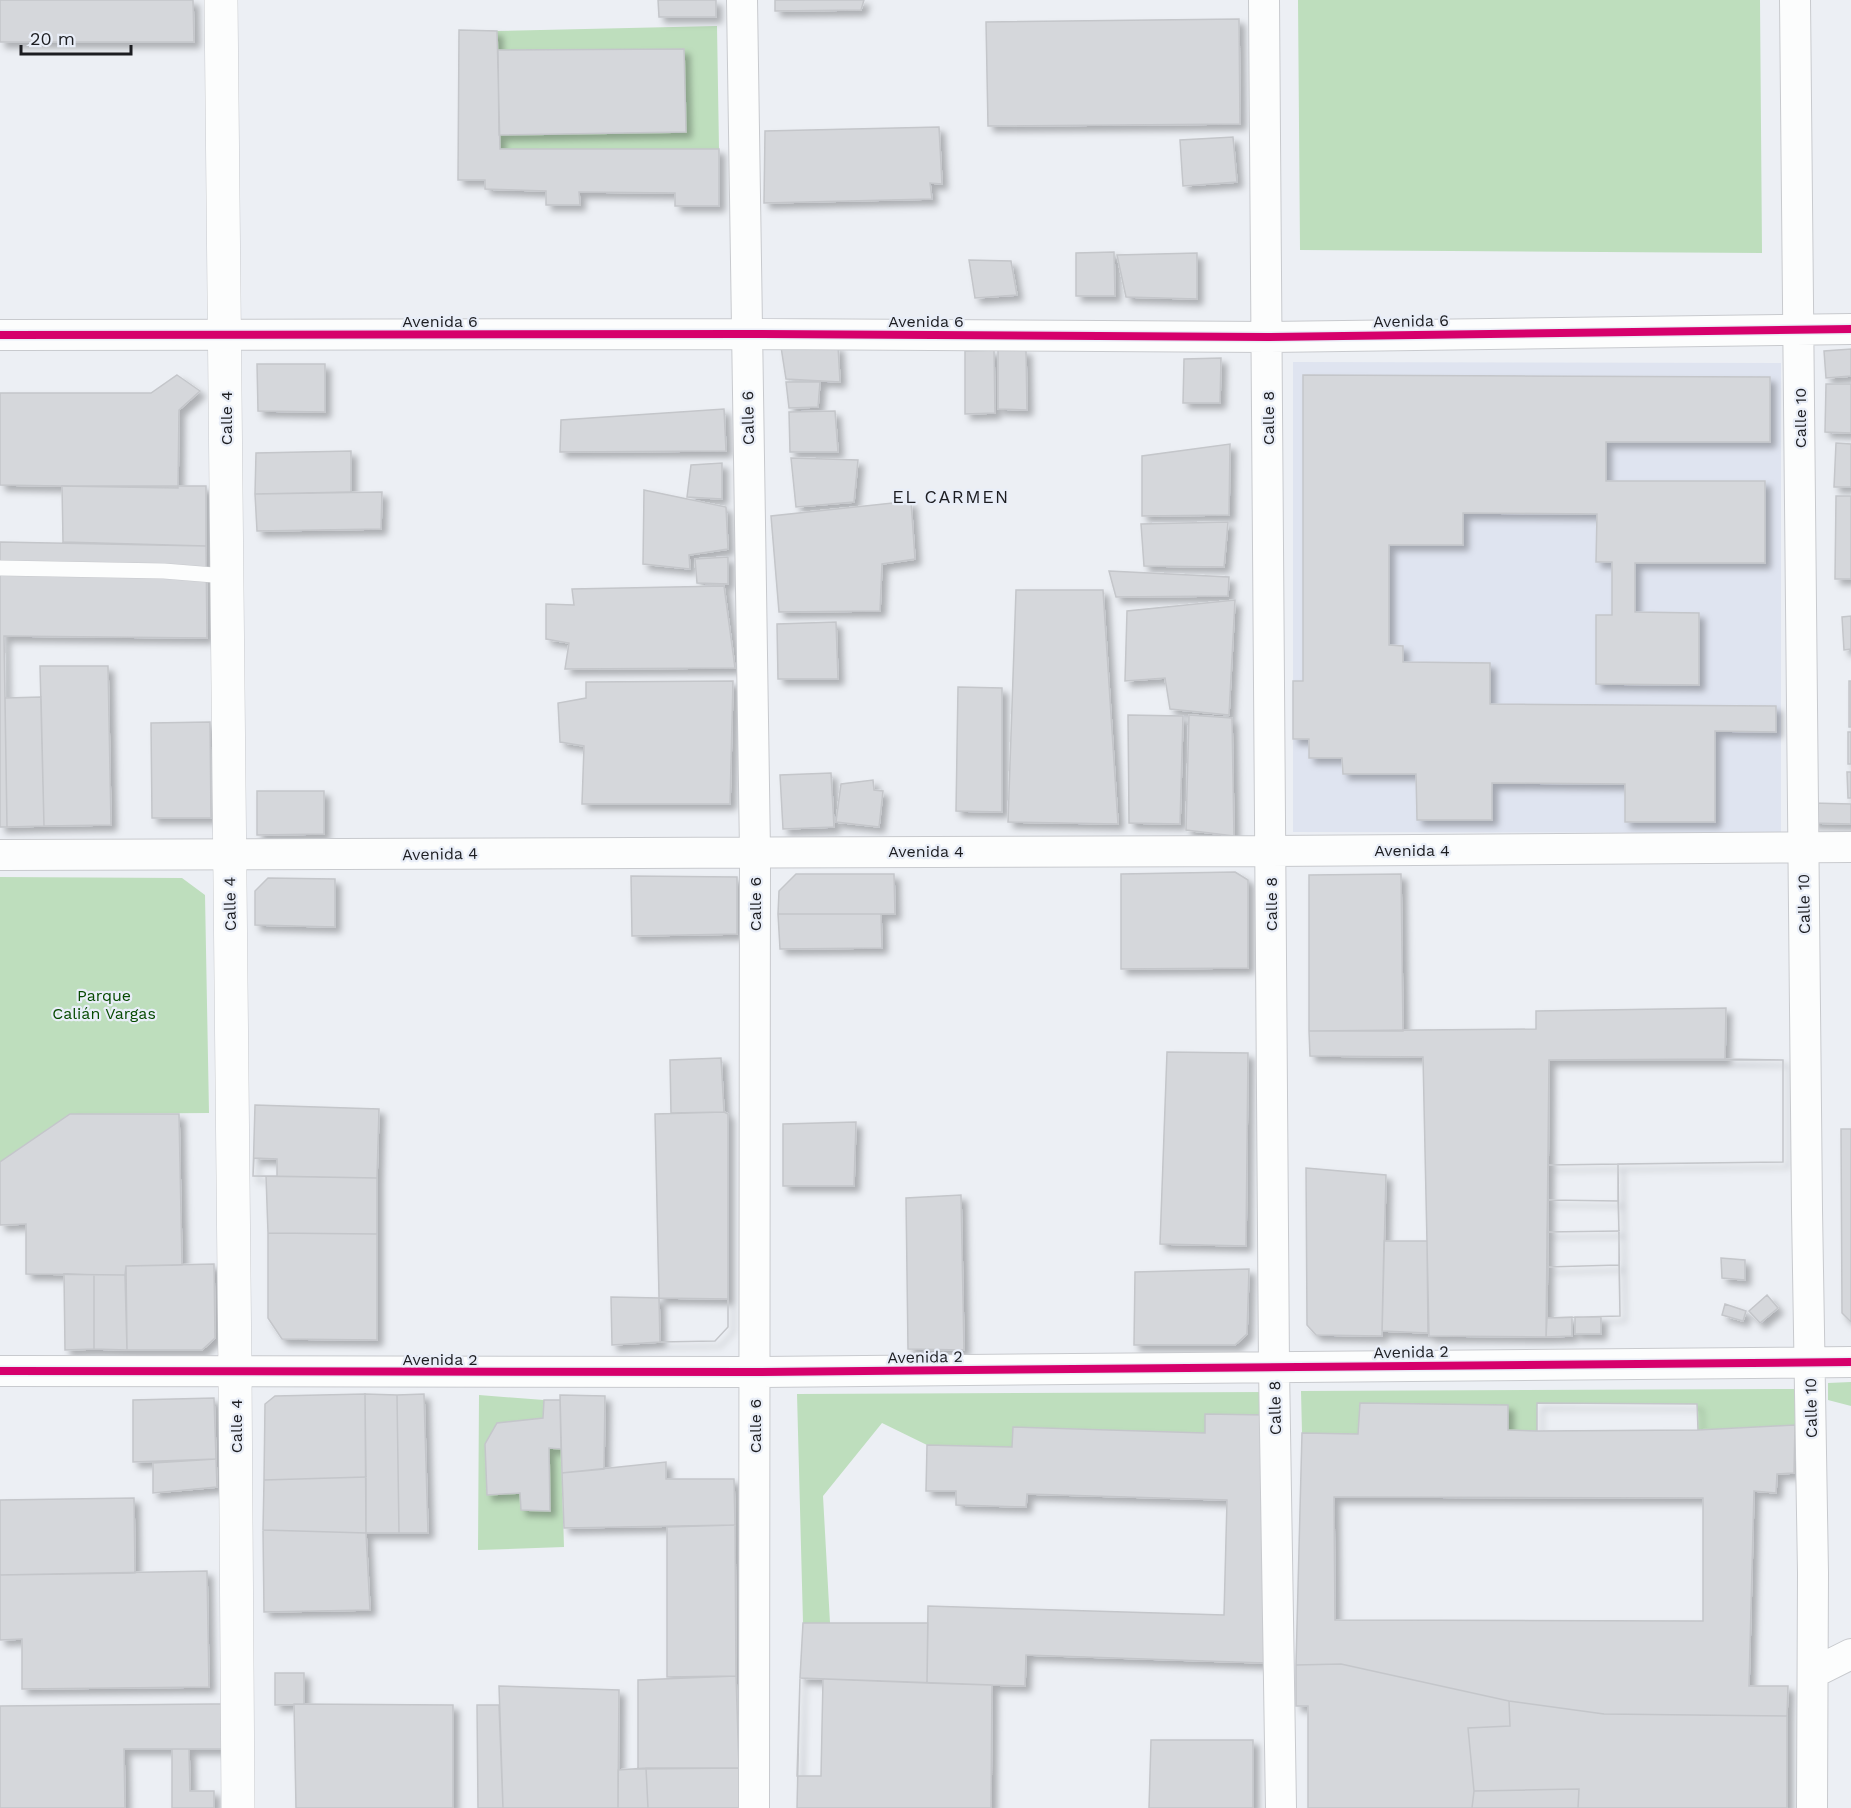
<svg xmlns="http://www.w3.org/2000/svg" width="1851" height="1808" font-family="'Work Sans',sans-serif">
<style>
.built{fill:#dfe4f0}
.green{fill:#bedebd}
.building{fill:#d5d7db;stroke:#c4c6ca;stroke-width:1.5;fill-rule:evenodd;filter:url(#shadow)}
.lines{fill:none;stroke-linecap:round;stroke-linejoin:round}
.service-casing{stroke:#c8cace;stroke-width:16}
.minor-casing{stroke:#c8cace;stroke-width:32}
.tertiary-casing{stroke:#c8cace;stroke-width:34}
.service{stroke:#fcfdfd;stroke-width:15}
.minor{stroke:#fcfdfd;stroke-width:30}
.tertiary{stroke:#fcfdfd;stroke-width:33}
.cycleway-casing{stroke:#e9eef8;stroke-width:11}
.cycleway{stroke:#d6006c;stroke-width:8}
.labels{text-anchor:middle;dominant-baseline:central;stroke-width:4.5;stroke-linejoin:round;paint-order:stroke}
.street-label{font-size:16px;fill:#1c1d21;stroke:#e9eef8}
.park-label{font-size:16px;fill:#064a00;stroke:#e9eef8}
.neighbourhood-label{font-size:18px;letter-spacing:1.5px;fill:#1c1d21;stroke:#e9eef8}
</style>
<defs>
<filter id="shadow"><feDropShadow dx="5.5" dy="5.5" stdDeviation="3" flood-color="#0004"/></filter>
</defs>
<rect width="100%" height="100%" fill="#eceff4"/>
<path class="built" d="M1293 362 1781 363V833L1293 832Z"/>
<path class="green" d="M1298 0H1760L1762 253 1300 250Z
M717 26 719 149H500L499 135 685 132 684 49 498 50 497 31Z
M0 877 182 878 205 895 209 1113 70 1114 0 1162Z
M1851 1382V1406L1828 1400V1383Z
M1795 1389V1425L1698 1430 1697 1404H1537V1431L1508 1430V1406L1358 1434 1302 1433 1301 1391Z
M1268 1392 1267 1415 1206 1414 1205 1433 1013 1427 1012 1447 927 1445 882 1423 823 1496 830 1623H803L797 1394Z
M479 1395 544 1400 543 1418 497 1423 485 1444 487 1495 520 1493 521 1510 550 1511 549 1448 561 1449 564 1547 478 1550Z"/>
<path class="building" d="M0 0H193L194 42H0Z
M658 0H716V17H659Z
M775 0H864L861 10 775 11Z
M1239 19 1240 124 988 126 986 22Z
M459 30 497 31 500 149H719V206H675V193L579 192 580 205H546V191L485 189V180H458Z
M684 49 686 132 499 135 498 50Z
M939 127 942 184 930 183 932 199 764 203 765 131Z
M1233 137 1237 182 1183 186 1180 140Z
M1114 252 1115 296H1076V253Z
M1197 253V299L1126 297 1117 255Z
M969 260 1011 261 1017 295 975 298Z
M838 346 840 382 786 379 781 347Z
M1851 349V376L1826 378 1824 351Z
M994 350 995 413 965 414V351Z
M998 350H1026L1027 410 998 409Z
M1221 358 1220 403H1183L1184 359Z
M257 364H325V412L258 411Z
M177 375 200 391 179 410 178 488 0 485V393H151Z
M1303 375 1770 377V442H1606V481H1765V563H1635V612L1699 613V685L1596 684V615H1612V562H1596L1597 514 1463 513V545H1389V645L1403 646V662L1490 663V704L1776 706V732L1715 731V822H1625V784L1492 783V820H1417L1416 774H1343L1342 758H1309V739H1293V681H1303Z
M786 382H820L818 407 789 408Z
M1826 384H1851V433L1825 432Z
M724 409 726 451 560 452 561 420Z
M835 411 838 452H790L789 412Z
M1836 443 1851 444V487H1834Z
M1230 444 1229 515 1142 516V456Z
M351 451V492L255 494 256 453Z
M791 458 858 460 854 502 796 507Z
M722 463V499L687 497 691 465Z
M62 486H206V546L63 542Z
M644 490 726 507 728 549 689 555 690 569 643 564Z
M382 492 381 529 257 531 255 494Z
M1836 496H1851V579H1835Z
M911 501 915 559 882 564 880 611 779 612 771 516Z
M1228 522 1224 567 1144 566 1141 524Z
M0 542 206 546 207 638 4 636 7 827H0Z
M728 557V584L697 583 695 559Z
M1109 571 1229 577 1228 596 1116 597Z
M724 586 735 668 565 669 569 643 546 639V604L574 605 572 589Z
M1016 590H1103L1118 824 1008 822Z
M1235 600 1229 715 1170 709 1165 678 1125 681 1127 611Z
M1851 616V649L1844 650 1842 617Z
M836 622 838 679H778L777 624Z
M40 666H108L111 825 44 826Z
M733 681 730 804H582L584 746 560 742 558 703 586 698V682Z
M1849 681H1851V727H1849Z
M958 687 1002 688V812L956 811Z
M41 697 44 826 7 827 5 698Z
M1128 715 1183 716 1180 824 1129 823Z
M1189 715 1232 718 1234 836 1186 830Z
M210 722 211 818H152L151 723Z
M1848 732H1851V764H1848Z
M1847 772H1851V798H1848Z
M831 773 834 827 783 829 780 775Z
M873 780 874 790 883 791 879 827 836 822 841 784Z
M257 791H324V834L257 835Z
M1812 803 1851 804V824L1811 823Z
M1235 872 1248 880V968L1121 969V874Z
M796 874H894L895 914H778L779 891Z
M1401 874 1403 1031H1309V875Z
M631 876 737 877V934L632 936Z
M268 878 335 879V927L255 925V891Z
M778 914H881L882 948 780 949Z
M1726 1008 1725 1059 1549 1060 1546 1337 1429 1336 1423 1057 1310 1056 1309 1031 1536 1029V1011Z
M1167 1052 1248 1053 1246 1246 1160 1244Z
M721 1058 724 1112 671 1113 670 1060Z
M1725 1059 1783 1060V1162L1548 1165 1549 1060Z
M1549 1060H1783V1162L1618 1164 1620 1316 1547 1318Z
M255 1105 379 1109 377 1178 253 1176Z
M724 1112 728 1114V1327L715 1341 660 1342 655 1114Z
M70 1114H179L182 1265 126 1266 125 1275 26 1274V1224L0 1225V1162Z
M856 1122 854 1186H783V1124Z
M1841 1129H1851V1322L1842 1313Z
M254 1158 277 1159V1176H253Z
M1618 1164V1201L1548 1200V1165Z
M1306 1168 1386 1175 1382 1336 1316 1335 1307 1325Z
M266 1176 377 1178V1234L268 1233Z
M961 1195 964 1350 908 1349 906 1198Z
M1548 1200 1618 1201 1619 1231 1547 1232Z
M1619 1231V1265L1547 1267V1232Z
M268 1233 377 1234V1340L282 1339 268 1318Z
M1384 1241H1427L1428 1333 1382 1331Z
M1721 1258 1745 1260V1280L1722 1278Z
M214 1264 215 1338 202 1350H127L126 1266Z
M1619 1265 1620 1316 1547 1318V1267Z
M1249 1269 1247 1334 1235 1345H1134L1135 1272Z
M64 1274 94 1275V1349L65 1350Z
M94 1275H125L127 1350 94 1349Z
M1767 1295 1778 1308 1760 1323 1749 1311Z
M611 1297 659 1298 660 1342 612 1345Z
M659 1298 728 1299V1327L715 1341 660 1342Z
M1725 1304 1746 1311 1743 1321 1722 1315Z
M1572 1317V1336L1546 1337 1547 1318Z
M1575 1317H1601V1334H1575Z
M365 1394 366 1477 264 1480 265 1404 275 1396Z
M365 1394 397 1395 399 1533H366Z
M424 1394 428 1533H399L397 1395Z
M560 1395 605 1396 604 1469 562 1473Z
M214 1398 216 1459 133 1462V1400Z
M544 1400H560L561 1449 549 1448 550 1511 521 1510 520 1493 487 1495 485 1444 497 1423 543 1418Z
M1360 1403 1508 1405V1430L1537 1431V1403L1697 1404 1698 1430 1795 1425 1794 1473 1777 1474 1776 1493 1754 1491 1749 1686H1788L1787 1716 1604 1714 1509 1701 1341 1664 1296 1665 1302 1433 1358 1434ZM1334 1497 1703 1498V1621L1335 1620Z
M1537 1403 1697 1404 1698 1430 1537 1431Z
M1205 1414 1267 1415 1265 1663 1026 1655 1025 1686 927 1683 928 1606 1224 1615 1227 1500 1027 1494 1026 1507 956 1505V1491H926L927 1445 1012 1447 1013 1427 1205 1433Z
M216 1459 217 1487 153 1493V1463Z
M666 1462V1479H734L735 1525 564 1528 562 1473Z
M366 1477V1533L263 1530 264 1480Z
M134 1498 135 1573 0 1575V1500Z
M735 1525 736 1676 667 1677V1527Z
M263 1530 366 1533 370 1610 264 1612Z
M207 1571 209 1687 22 1689V1639L0 1640V1575Z
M803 1623H928L927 1683 800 1678Z
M1341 1664 1509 1701 1510 1726 1468 1728 1474 1791 1472 1808H1308V1706H1296V1665Z
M275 1673H304V1704L275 1705Z
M736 1676 739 1768 638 1769V1680Z
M800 1678 992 1685 991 1808H797Z
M800 1678 823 1679 821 1776H797Z
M499 1686 619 1690 618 1808H503Z
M1509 1701 1604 1714 1787 1716V1808H1578L1579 1789 1474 1791 1468 1728 1510 1726Z
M213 1704H225L226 1749H124L125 1808H0V1706Z
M294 1704 453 1705V1808H296Z
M477 1705H499L503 1808H478Z
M1151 1740H1253V1808H1149Z
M172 1749H189L190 1791H214V1808H172Z
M646 1768H739L741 1808H648Z
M646 1768 648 1808H618V1770Z
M1579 1789 1578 1808H1472L1474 1791Z"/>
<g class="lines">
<defs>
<path id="service" d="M0 568 164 571 226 576"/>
<path id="minor" d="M742 0 755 851 754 1808
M1264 0 1274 1367 1281 1808
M1795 0 1807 1210 1813 1573 1812 1808
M0 335 747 334 1267 337 1851 329
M0 855 1270 851 1851 847
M0 1371 755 1372 1851 1362
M1813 1673 1851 1654"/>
<path id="tertiary" d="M221 0 235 1373 238 1808"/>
</defs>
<use href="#service" class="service-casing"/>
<use href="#minor" class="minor-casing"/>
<use href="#tertiary" class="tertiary-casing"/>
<use href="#service" class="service"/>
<use href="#minor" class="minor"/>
<use href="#tertiary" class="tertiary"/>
<defs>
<path id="cycleway" d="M0 335 747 334 1267 337 1851 329
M0 1371 755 1372 1851 1362"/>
</defs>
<use href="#cycleway" class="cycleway-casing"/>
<use href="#cycleway" class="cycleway"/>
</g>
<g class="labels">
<g class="street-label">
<text x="440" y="321">Avenida 6</text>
<text x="926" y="321">Avenida 6</text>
<text transform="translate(1411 321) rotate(-1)">Avenida 6</text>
<text transform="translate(226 418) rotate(-90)">Calle 4</text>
<text transform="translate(748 418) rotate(-91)">Calle 6</text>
<text transform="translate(1268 418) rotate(-90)">Calle 8</text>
<text transform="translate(1800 418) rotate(-90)">Calle 10</text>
<text x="1412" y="850">Avenida 4</text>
<text x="926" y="851">Avenida 4</text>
<text transform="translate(440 854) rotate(-1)">Avenida 4</text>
<text transform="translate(230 904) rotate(-91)">Calle 4</text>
<text transform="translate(755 904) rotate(-90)">Calle 6</text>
<text transform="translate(1271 904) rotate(-90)">Calle 8</text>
<text transform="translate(1804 904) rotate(-91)">Calle 10</text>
<text transform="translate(1411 1352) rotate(-1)">Avenida 2</text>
<text transform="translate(925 1357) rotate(-1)">Avenida 2</text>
<text x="440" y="1359">Avenida 2</text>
<text transform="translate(1275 1408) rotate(-91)">Calle 8</text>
<text transform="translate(1811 1408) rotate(-91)">Calle 10</text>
<text transform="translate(236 1426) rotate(-90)">Calle 4</text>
<text transform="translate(755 1426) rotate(-90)">Calle 6</text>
</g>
<g class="park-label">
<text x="104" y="995">Parque<tspan x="104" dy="18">Calián Vargas</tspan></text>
</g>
<g class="neighbourhood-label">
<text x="951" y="496">EL CARMEN</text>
</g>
</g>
<path d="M21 45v9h110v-9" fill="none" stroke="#1c1d21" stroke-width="3"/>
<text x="30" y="45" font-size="18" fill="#1c1d21" stroke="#e9eef8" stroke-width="4.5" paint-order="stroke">20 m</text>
</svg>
